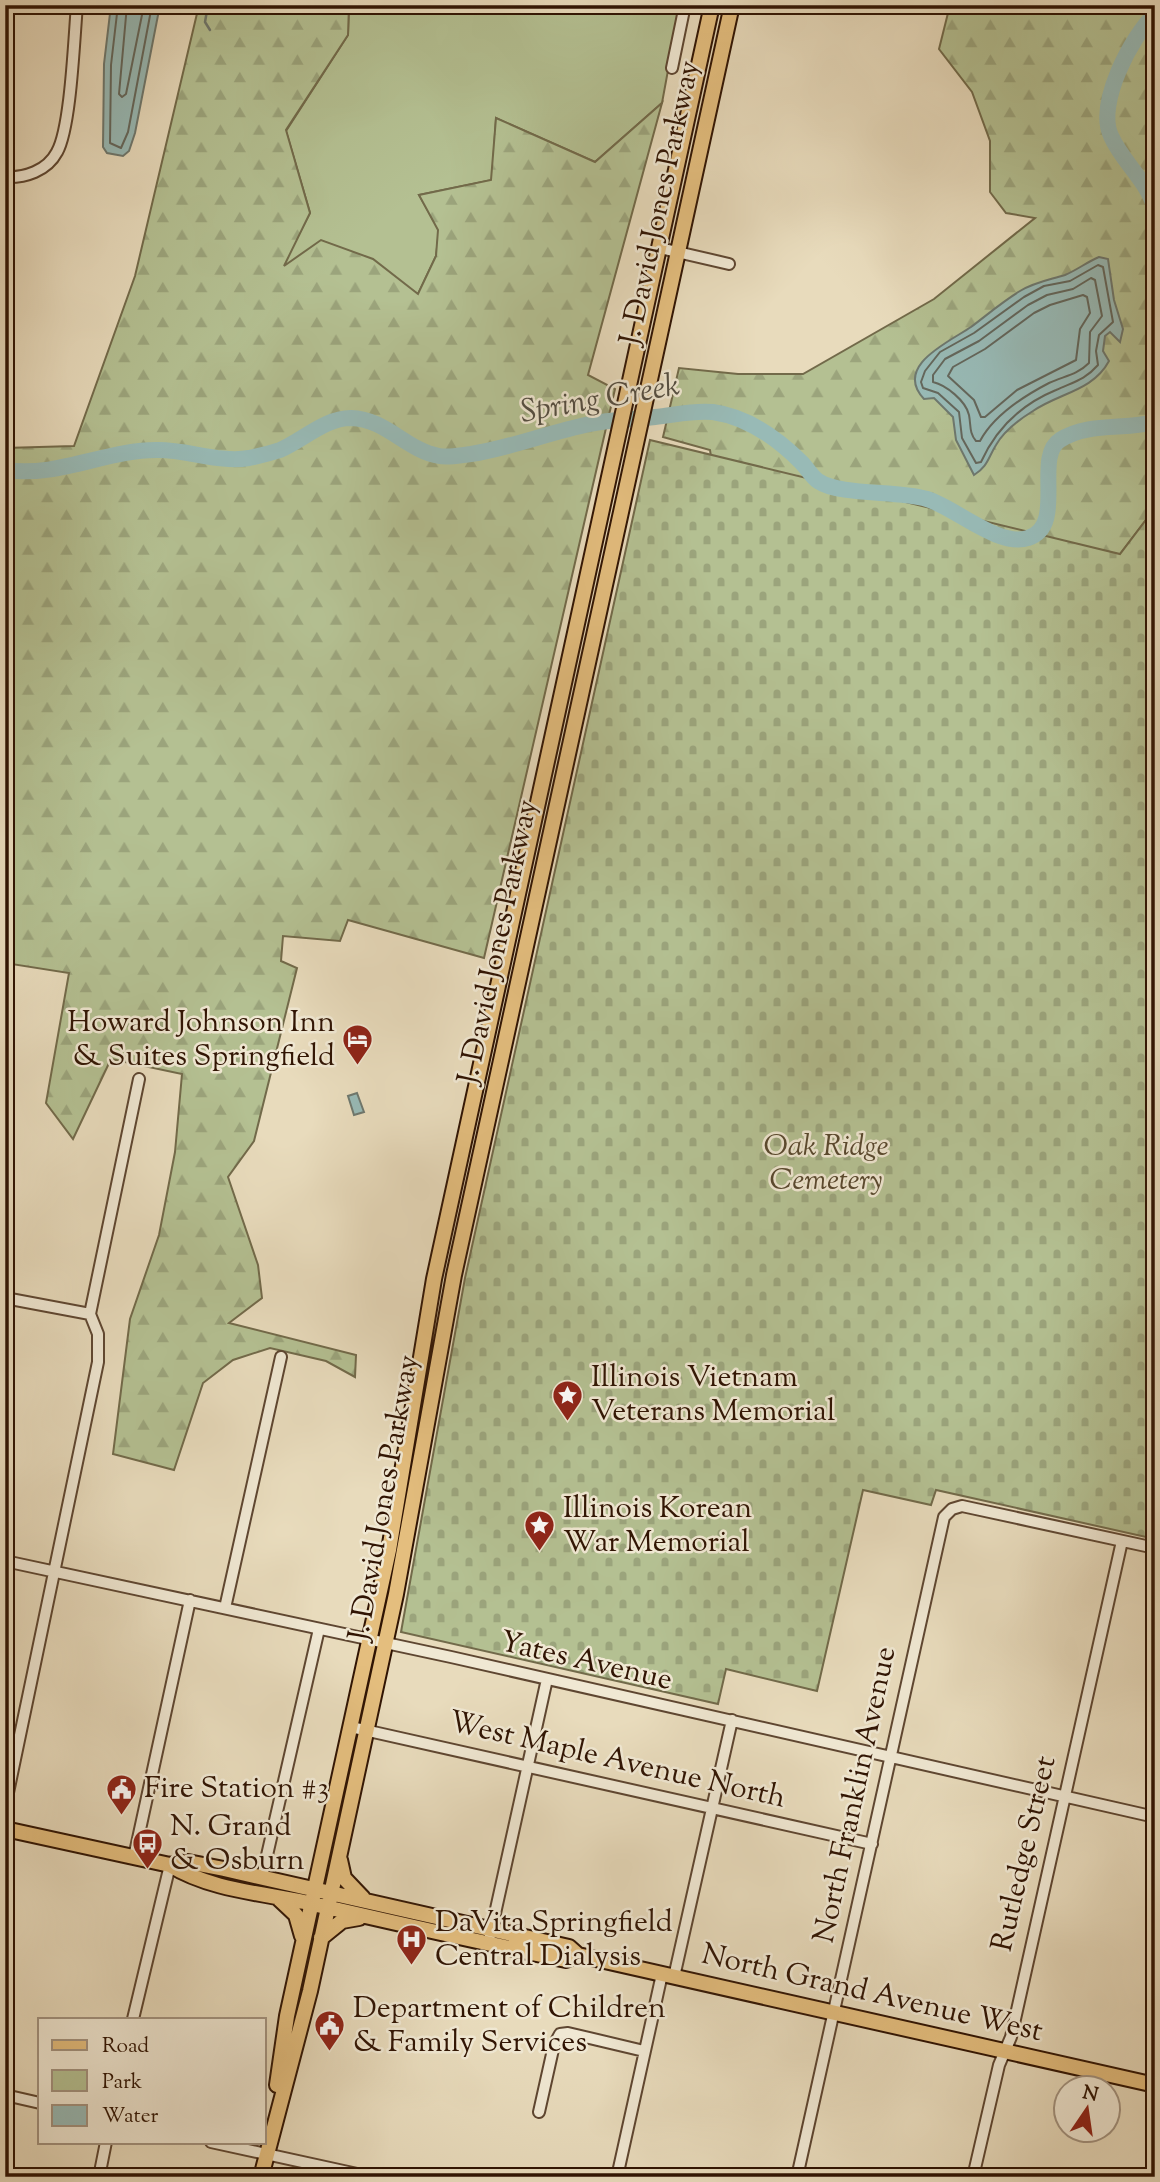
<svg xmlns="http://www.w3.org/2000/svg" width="1160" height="2182" font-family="'Sorts Mill Goudy',serif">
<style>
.green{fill:#b4c092;stroke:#726a4a;stroke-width:2}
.forest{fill:url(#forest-firs);stroke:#726a4a;stroke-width:2}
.cemetery{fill:url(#cemetery-stones);stroke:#726a4a;stroke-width:2}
.water{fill:#98bab6;stroke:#6e786e;stroke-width:2}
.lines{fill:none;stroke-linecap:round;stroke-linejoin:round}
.shore{stroke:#64675c;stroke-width:2}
.stream{stroke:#6e786e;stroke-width:2.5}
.river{stroke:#98bab6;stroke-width:16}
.minor-casing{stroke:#5e4631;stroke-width:14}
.major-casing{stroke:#301403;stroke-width:18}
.minor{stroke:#f0e8d3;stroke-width:10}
.major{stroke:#e4be7e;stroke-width:14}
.labels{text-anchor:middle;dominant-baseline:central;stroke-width:5;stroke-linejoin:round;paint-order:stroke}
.street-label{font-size:30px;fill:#301403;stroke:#f0e8d3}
.poi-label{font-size:30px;fill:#301403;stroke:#f0e8d3;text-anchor:start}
.park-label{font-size:30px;font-style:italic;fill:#58482e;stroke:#f0e8d3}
.water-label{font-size:32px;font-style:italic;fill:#544e42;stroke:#f0e8d3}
</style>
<defs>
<pattern id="forest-firs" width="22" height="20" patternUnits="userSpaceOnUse" patternTransform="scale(1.75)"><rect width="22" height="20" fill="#b4c092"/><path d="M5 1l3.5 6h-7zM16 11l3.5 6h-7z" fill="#9ba47c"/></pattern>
<pattern id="cemetery-stones" width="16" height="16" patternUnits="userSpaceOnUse" patternTransform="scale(1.75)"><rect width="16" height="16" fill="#b4c092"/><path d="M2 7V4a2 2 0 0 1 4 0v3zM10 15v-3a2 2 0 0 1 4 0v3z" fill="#9ba47c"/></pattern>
</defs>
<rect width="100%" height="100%" fill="#e8dbbc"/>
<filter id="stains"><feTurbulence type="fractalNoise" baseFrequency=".00286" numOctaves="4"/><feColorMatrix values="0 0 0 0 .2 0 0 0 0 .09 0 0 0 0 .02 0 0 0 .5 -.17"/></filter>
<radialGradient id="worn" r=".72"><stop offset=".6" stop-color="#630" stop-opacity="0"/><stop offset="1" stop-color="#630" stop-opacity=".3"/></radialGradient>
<path class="green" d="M349 5H680L662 103 595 162 496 118 492 180 419 195 439 230 436 256 418 294 410 289 282 267 310 213 286 131 348 35Z"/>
<path class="forest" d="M199 5H349L348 35 286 130 310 213 284 266 321 240 373 259 418 294 436 256 438 230 419 195 491 180 496 118 595 162 662 103 588 375 615 389 484 958 348 920 340 941 283 936 281 961 297 968 254 1141 228 1177 258 1265 262 1298 229 1323 356 1355 355 1377 326 1361 270 1348 233 1360 203 1383 174 1470 113 1454 130 1319 159 1235 175 1152 182 1074 111 1059 73 1139 46 1103 69 973 5 963V572L8 570 5 448 74 446 135 276Z
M950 5H1155V508L1101 579 715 483 710 450 663 437 679 368 738 374H803L934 299 1035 218 1006 213 990 192V141L972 92 939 49Z"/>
<path class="cemetery" d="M650 440 1120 554 1155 508V1539L936 1490 931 1505 863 1490 817 1691 726 1669 718 1704 401 1632 465 1278Z"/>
<path class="water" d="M111 5H160L135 133 129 151 123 156 107 153 103 147 104 64Z
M1099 257 1108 259 1114 300 1123 329 1120 342 1110 332 1105 336 1103 351 1109 361C1093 391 1059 393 1033 411 1020 419 1004 431 996 445 988 458 988 466 974 475L956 440 953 417 934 398 924 399C893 366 949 342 971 327 987 315 1002 302 1020 291 1035 282 1049 280 1065 275 1077 270 1087 262 1099 257Z
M357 1093 364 1112 354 1115 348 1096Z"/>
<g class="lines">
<path class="shore" d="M118 5 111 65 110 143 121 148 128 132 152 5
M127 5 119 94 122 97 126 94 144 5
M1098 265 1103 267 1113 322 1099 335 1096 351 1098 365C1085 380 1073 382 1056 390 1022 404 996 429 981 462L976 463 962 438 959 412 938 393 923 388 921 382 925 371 940 352 974 333 1024 297 1044 286 1070 281Z
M1091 278 1095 280 1102 316 1090 332 1089 363C1077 375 1064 376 1049 383 1024 396 994 415 980 441H976C969 433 971 425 969 415 966 401 946 385 933 382V375L945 359 979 341 1028 305 1047 295 1073 289Z
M1083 295 1087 297 1090 313 1080 329 1076 360 1017 390 985 417H981L974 400 948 376 953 367 985 349 1034 313 1050 305Z"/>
<path class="stream" d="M208 5 205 22 210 30"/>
<path class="river" d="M1155 14C1131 37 1096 104 1111 136 1123 163 1147 180 1155 209
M5 470C59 478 107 449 159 450 188 450 220 463 249 458 259 456 271 453 280 450 303 440 325 418 351 418 386 419 406 450 439 456 449 458 461 455 471 454 511 448 550 432 590 424 612 419 633 420 655 417 675 415 692 410 713 412 748 417 776 437 801 462 807 468 812 477 818 481 840 496 898 490 927 499 954 507 999 548 1028 538 1067 526 1033 457 1060 440 1087 422 1125 430 1155 422"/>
<defs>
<path id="minor" d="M672 68 685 5
M5 177C25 178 47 171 57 152 71 127 74 38 77 5
M660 248 729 264
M5 1298 90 1314
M5 1561 451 1657 1155 1817
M225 1608 281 1357
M351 1727 872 1844
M5 1807 98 1362V1334L90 1314 139 1079
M134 1857 190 1600
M262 1877 319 1629
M490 1936 547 1679
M674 1977 732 1720
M133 2019 170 1865
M5 2095 40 2103
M539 2112 554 2045 560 2034 568 2033 644 2051
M211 2142 371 2177
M99 2177 106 2142
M617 2177 662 1974
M797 2177 944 1517 952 1509 962 1506 1155 1548
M973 2177 999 2065 1011 2037 1122 1541"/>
<path id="major" d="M5 1829 170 1865C208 1889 260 1893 304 1902 391 1922 479 1942 566 1960L578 1955
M340 1860 344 1878 363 1898
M170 1865 188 1862 224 1869 569 1947 578 1955 1155 2085
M279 1899 296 1915 302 1936
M321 1938 342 1921 359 1918
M277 2085 287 2016 389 1550 434 1279 712 5
M261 2177 310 1991 396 1594 454 1275 732 5"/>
</defs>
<use href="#minor" class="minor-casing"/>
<use href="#major" class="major-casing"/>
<use href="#minor" class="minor"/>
<use href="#major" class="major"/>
</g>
<defs>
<symbol id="hotel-pin" viewBox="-11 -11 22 30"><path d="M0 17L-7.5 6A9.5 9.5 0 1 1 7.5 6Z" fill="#8f2418" stroke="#f0e8d3"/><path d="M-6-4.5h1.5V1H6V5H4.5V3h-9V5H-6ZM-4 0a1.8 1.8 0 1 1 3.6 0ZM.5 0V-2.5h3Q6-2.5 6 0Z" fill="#fff"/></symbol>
<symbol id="sight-pin" viewBox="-11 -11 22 30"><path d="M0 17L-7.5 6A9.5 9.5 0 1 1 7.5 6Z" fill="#8f2418" stroke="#f0e8d3"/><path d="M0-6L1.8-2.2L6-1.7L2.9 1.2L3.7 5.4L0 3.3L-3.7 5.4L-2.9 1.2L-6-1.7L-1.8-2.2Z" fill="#fff"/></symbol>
<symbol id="civic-pin" viewBox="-11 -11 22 30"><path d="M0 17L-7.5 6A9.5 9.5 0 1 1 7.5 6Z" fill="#8f2418" stroke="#f0e8d3"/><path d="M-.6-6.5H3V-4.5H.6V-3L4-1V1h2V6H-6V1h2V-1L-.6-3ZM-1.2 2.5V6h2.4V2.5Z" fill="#fff"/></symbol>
<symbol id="bus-pin" viewBox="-11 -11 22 30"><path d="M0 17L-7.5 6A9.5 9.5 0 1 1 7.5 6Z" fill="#8f2418" stroke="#f0e8d3"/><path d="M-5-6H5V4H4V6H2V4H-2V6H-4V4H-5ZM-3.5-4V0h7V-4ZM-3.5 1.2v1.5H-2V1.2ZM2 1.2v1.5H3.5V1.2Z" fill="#fff"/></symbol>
<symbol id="hospital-pin" viewBox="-11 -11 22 30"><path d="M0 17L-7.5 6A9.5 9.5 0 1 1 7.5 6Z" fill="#8f2418" stroke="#f0e8d3"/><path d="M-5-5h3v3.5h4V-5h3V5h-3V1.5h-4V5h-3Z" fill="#fff"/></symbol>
</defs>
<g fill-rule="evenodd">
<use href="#hotel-pin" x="340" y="1022" width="35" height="47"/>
<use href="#sight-pin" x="550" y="1378" width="35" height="47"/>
<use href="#sight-pin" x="522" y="1508" width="35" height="47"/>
<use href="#civic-pin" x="104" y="1772" width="35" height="47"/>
<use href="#bus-pin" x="130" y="1826" width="35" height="47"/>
<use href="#hospital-pin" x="394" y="1922" width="35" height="47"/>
<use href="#civic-pin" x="312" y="2008" width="35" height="47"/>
</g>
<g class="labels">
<g class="street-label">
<text transform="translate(661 203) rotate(-78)">J. David Jones Parkway</text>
<text transform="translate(499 942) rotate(-78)">J. David Jones Parkway</text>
<text transform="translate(385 1498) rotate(-80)">J. David Jones Parkway</text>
<text transform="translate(586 1662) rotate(13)">Yates Avenue</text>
<text transform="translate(617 1761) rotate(13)">West Maple Avenue North</text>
<text transform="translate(856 1795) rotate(-78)">North Franklin Avenue</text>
<text transform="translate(1025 1854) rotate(-77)">Rutledge Street</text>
<text transform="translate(872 1994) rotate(13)">North Grand Avenue West</text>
</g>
<g class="poi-label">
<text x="335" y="1023" text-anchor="end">Howard Johnson Inn<tspan x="335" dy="34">&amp; Suites Springfield</tspan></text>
<text x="591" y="1378">Illinois Vietnam<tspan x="591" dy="34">Veterans Memorial</tspan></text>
<text x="563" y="1509">Illinois Korean<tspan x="563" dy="34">War Memorial</tspan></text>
<text x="144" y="1789">Fire Station #3</text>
<text x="170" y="1827">N. Grand<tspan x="170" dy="34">&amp; Osburn</tspan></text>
<text x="435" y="1923">DaVita Springfield<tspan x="435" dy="34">Central Dialysis</tspan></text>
<text x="353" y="2009">Department of Children<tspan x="353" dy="34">&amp; Family Services</tspan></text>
</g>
<g class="park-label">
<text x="826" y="1147">Oak Ridge<tspan x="826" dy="34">Cemetery</tspan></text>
</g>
<g class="water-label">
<text transform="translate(600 400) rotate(-10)">Spring Creek</text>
</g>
</g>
<rect width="1160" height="2182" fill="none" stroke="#e8dbbc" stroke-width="28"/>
<rect x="7" y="7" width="1146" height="2168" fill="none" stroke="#301403" stroke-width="3.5"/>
<rect x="14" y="14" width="1132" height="2154" fill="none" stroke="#301403" stroke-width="2"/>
<rect x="38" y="2018" width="228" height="126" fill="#f0e8d3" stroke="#a39380" stroke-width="2"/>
<rect x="52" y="2040" width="35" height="10" fill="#e4be7e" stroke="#a39380" stroke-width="2"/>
<text x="102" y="2052" font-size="21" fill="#301403">Road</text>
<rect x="52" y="2070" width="35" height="21" fill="#b4c092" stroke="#a39380" stroke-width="2"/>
<text x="102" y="2088" font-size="21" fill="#301403">Park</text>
<rect x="52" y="2105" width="35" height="21" fill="#98bab6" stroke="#a39380" stroke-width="2"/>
<text x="102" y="2122" font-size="21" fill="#301403">Water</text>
<g transform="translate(1087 2109) rotate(13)"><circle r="33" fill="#f0e8d3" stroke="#a39380" stroke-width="2"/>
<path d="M0-5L12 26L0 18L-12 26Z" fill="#8f2418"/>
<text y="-10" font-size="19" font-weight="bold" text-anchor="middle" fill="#301403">N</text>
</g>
<rect width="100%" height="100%" filter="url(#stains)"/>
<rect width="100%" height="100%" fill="url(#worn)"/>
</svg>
